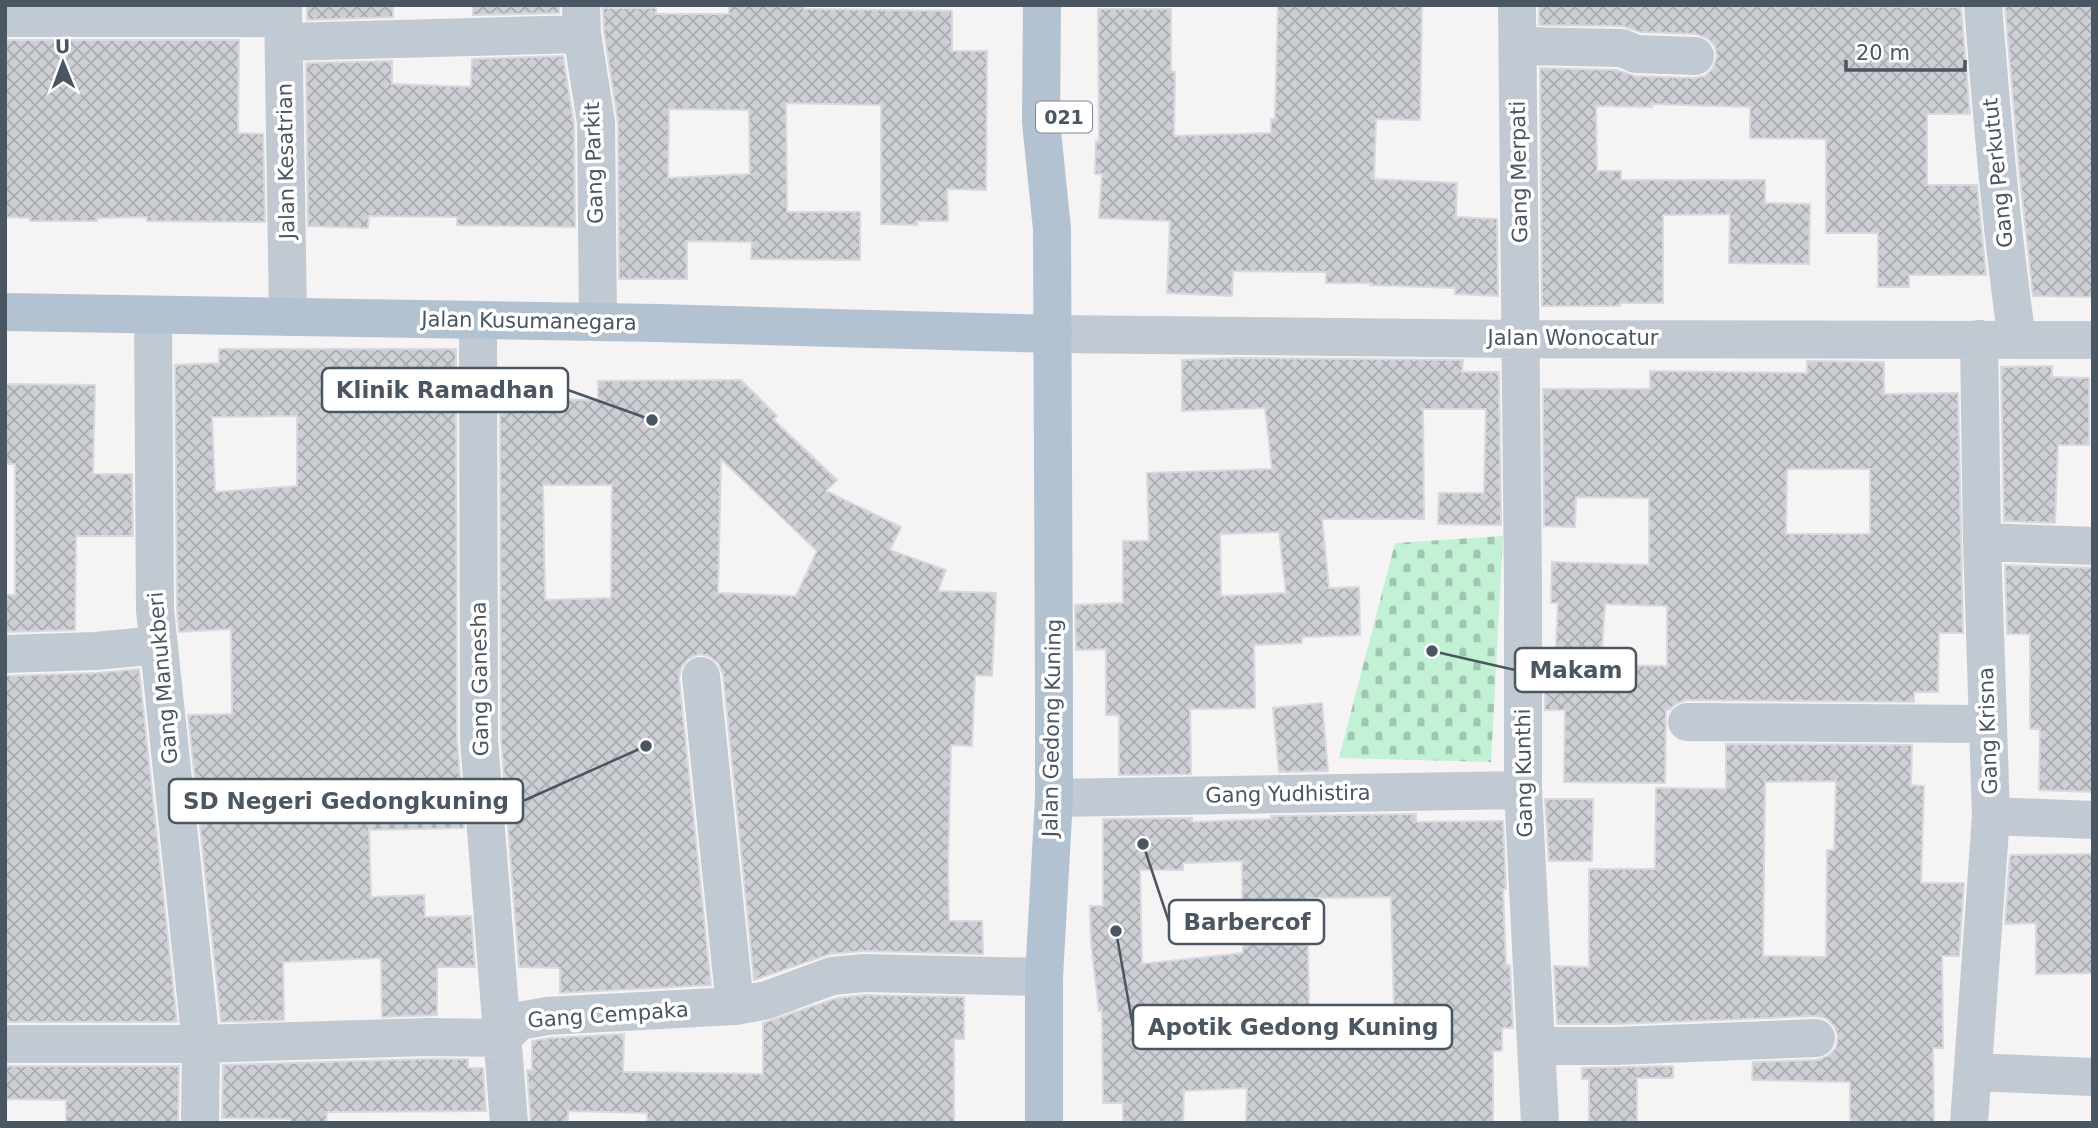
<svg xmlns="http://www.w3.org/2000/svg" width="2098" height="1128" font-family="'DejaVu Sans',sans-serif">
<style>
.cemetery{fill:url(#cemetery-stones)}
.building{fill:url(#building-cross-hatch);stroke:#d7d9de;stroke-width:2;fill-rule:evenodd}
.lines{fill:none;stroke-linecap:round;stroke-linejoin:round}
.minor{stroke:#c1cad2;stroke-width:38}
.major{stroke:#b3c2d1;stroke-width:38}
.labels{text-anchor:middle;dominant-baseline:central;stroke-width:7;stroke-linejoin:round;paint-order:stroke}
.shield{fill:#fff;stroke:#808990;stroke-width:2}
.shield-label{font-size:19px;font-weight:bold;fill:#4a5661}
.street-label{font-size:21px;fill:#4a5661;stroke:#fff}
.leader{fill:none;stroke:#4a5661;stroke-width:2.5}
.callout-dot{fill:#4a5661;stroke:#fff;stroke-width:2.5}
.callout{fill:#fff;stroke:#4a5661;stroke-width:2.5}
.callout-label{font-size:23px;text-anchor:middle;font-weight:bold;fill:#4a5661}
</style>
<defs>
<pattern id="cemetery-stones" width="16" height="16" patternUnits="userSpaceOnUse" patternTransform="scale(1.75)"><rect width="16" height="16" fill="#c3f1d5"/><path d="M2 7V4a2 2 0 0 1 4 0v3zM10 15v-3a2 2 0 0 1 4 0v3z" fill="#a0c6b0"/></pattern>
<pattern id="building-cross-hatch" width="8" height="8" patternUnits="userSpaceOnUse" patternTransform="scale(1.75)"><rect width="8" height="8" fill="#cdcfd5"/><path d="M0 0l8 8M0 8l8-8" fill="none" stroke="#a8abb0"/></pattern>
</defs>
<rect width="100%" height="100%" fill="#f5f3f3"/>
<path class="cemetery" d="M1503 536 1491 762 1339 758 1395 543Z"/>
<path class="building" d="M307 5H393V17L307 20Z
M473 5H559V13L473 15Z
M729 5H804V9L952 11V51H987L986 190 947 189 948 221H917V225L881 224V105L786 103 787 212H860V260L751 259 752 242 687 241V279H619L618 122 604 32 603 8H656V14H729ZM669 109 749 110 750 174 668 178Z
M1278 5H1422L1420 120 1376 119 1374 179 1457 183 1456 217 1497 219 1498 296 1455 294V288L1370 285 1371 283H1326V272L1233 271 1232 296 1167 293 1170 221 1099 218 1102 174H1095L1096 141 1099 142 1098 9H1171V72H1175L1174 136 1271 133V119H1275Z
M1539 5 1961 7 1970 114H1927V185H1977L1986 275H1909V287H1878V233H1826V139L1750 138V107L1652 104V107L1596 106 1597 171H1621V180H1765V203L1810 204 1809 264 1729 263 1730 214 1663 215V303H1620V306H1542L1540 68 1617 70 1635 76 1694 78 1705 76 1713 68 1717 56 1715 46 1707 38 1696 34 1641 32 1622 26 1539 25Z
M2092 5 2093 297 2033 296 2019 170 2005 6Z
M5 40H239L238 133 263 134 265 222 147 221V217L97 218V221H30V218L5 217Z
M563 56 574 124 575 227 457 225V217L369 216 368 228 308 226 306 63 392 61V84L471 87 472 59Z
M219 349H456L457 740 464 828 369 830 371 897 424 895 425 917 471 916 475 967H437V1015L382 1017 381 958 283 962 284 1020 221 1022 188 715 232 714 231 629 179 632 177 609 175 365 219 363ZM297 416V486L215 492 212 417Z
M1238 358 1463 360 1462 372H1499L1501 525 1438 524 1439 493H1484L1486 409H1423L1424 519H1322L1329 588 1359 587 1360 635 1302 637V643L1254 645 1255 708 1190 709 1191 774 1119 775V715H1106V649L1076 650 1075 605 1123 603V541H1149L1147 473 1272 469 1265 408 1182 411V360ZM1279 532 1286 593 1221 596 1220 534Z
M1807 361 1884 362V394L1958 393 1963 633H1939L1938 692H1914V702L1686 700 1677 703 1669 710H1666L1665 783 1564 782 1565 710H1545V665H1555L1558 603H1551L1552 562 1649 565V498L1576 497 1575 527 1544 526 1543 389H1650V371L1807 373ZM1787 469H1870V534H1786ZM1605 604 1667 606V666L1601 665Z
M2052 366V377L2089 378V445H2058L2055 523 2004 521 2001 367Z
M741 380 777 416 773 419 837 480 826 491 901 527 890 550 946 570 938 591 996 593 992 676 975 675 972 746 951 745 948 865 949 921H982L983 954 864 951 830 954 754 980 723 674 718 663 709 656 699 654 688 659 681 668 679 678 711 985 560 993V968L519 967 501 739 500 390H534V399L598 400V381ZM721 459 817 551 796 596 718 593ZM543 485H612L611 598 545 600Z
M5 384 95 385 93 474H132L133 536H76L75 630 5 632V595H15V464H5Z
M2005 565 2093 568V792L2039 790 2040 729H2030V634H2007Z
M139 669 177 1022H5V676L96 673Z
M1322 703 1328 771 1279 772 1273 708Z
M1726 744 1912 745 1911 785 1924 786 1921 883H1964L1959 956H1942L1943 1048H1933L1934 1123H1850V1082L1752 1080 1753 1062 1817 1060 1828 1056 1836 1048 1838 1036 1834 1026 1826 1018 1815 1016 1615 1024H1557L1554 966 1589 967V869H1655L1656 788 1726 789ZM1836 781 1834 850H1827L1826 957 1763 956 1765 782Z
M1545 799H1593L1592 861H1549Z
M1416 814V822L1503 821 1506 889H1503L1506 965H1510L1513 1028H1502V1051H1493V1123H1246L1247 1088 1184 1091 1183 1123H1123V1103H1103L1102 1010 1099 1011 1091 943 1090 906H1103V819L1192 818V822L1271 819V816ZM1242 861 1243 953 1142 964 1140 870H1183V863ZM1391 897 1394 1006 1309 1007 1307 898Z
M2093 854V973L2036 974V923L2005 924 2010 855Z
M865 995 964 997V1039H954V1123H647V1113L568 1111V1123H531L527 1070H532V1041L550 1038 624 1034 623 1072 763 1074V1023L837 998Z
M427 1059H468V1068H483L486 1111 327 1112 326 1123H291V1119L222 1118 223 1065Z
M5 1066H179L178 1123H66V1100L5 1099Z
M1673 1066V1078H1637V1123H1589V1079H1582V1068Z"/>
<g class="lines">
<path class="minor" d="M283 5 288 317
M581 5 582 34 596 122 598 322
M1517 5 1523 585V790L1540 1123
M1983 5C1992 117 2001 228 2017 339
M5 18H283
M284 42 582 34
M1518 46 1622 48 1636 54 1695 56
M153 315 155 610 201 1044 200 1123
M478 321 479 740 509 1123
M1053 334 1521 339 2093 340
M1982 542 2093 546
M5 654 95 651 159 645
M701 676 735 1006
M1687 722 1988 724
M1054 798 1523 790
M1991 816 2093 820
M5 1044H201L427 1037 502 1038 519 1021 547 1016 735 1006 767 1000 832 976 864 973 1044 977
M1536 1046H1615L1816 1038
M1973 1072 2093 1077
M1969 1123 1991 816 1982 542 1979 339"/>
<path class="major" d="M1042 5 1041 122 1052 229 1054 694V798L1044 977V1123
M5 312 658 323 1053 334"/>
</g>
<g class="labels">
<rect class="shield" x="1036" y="101.5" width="56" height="31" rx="5"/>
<g class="shield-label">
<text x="1064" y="117">021</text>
</g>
<g class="street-label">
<text transform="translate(286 161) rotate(-91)">Jalan Kesatrian</text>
<text transform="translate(594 163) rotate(-92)">Gang Parkit</text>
<text transform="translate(1519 172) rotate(-91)">Gang Merpati</text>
<text transform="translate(1998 173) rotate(-96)">Gang Perkutut</text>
<text transform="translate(529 321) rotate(1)">Jalan Kusumanegara</text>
<text x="1573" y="338">Jalan Wonocatur</text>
<text transform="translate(163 678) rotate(-95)">Gang Manukberi</text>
<text transform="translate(480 679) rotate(-91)">Gang Ganesha</text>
<text transform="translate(1052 728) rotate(-89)">Jalan Gedong Kuning</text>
<text transform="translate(1988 731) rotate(-92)">Gang Krisna</text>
<text transform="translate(1524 773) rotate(-91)">Gang Kunthi</text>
<text transform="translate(1288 794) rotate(-1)">Gang Yudhistira</text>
<text transform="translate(608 1015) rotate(-4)">Gang Cempaka</text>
</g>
</g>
<path class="leader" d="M652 420L568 390M1432 651L1515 670M646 746L523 801M1143 844L1169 922M1116 931L1133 1027"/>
<g class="callout-dot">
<circle cx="652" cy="420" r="7"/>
<circle cx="1432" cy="651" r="7"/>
<circle cx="646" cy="746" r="7"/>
<circle cx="1143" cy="844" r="7"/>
<circle cx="1116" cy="931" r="7"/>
</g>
<g class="callout">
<rect x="322" y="368" width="246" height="44" rx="7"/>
<rect x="1515" y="648" width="121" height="44" rx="7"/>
<rect x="169" y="779" width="354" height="44" rx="7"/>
<rect x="1169" y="900" width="155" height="44" rx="7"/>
<rect x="1133" y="1005" width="319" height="44" rx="7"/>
</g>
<g class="callout-label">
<text x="445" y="398">Klinik Ramadhan</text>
<text x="1576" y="678">Makam</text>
<text x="346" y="809">SD Negeri Gedongkuning</text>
<text x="1247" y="930">Barbercof</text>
<text x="1293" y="1035">Apotik Gedong Kuning</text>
</g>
<rect width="2098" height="1128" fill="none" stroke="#4a5661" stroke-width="14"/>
<g transform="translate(63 63) rotate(359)" stroke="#ffffff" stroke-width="5" paint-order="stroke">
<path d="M0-5L12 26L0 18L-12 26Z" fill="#4a5661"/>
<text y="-10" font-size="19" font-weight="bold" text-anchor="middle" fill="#4a5661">U</text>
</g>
<path d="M1846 60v10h119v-10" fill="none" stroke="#4a5661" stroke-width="3.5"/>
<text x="1856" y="60" font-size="21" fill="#4a5661" stroke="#ffffff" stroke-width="5" paint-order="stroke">20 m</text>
</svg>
